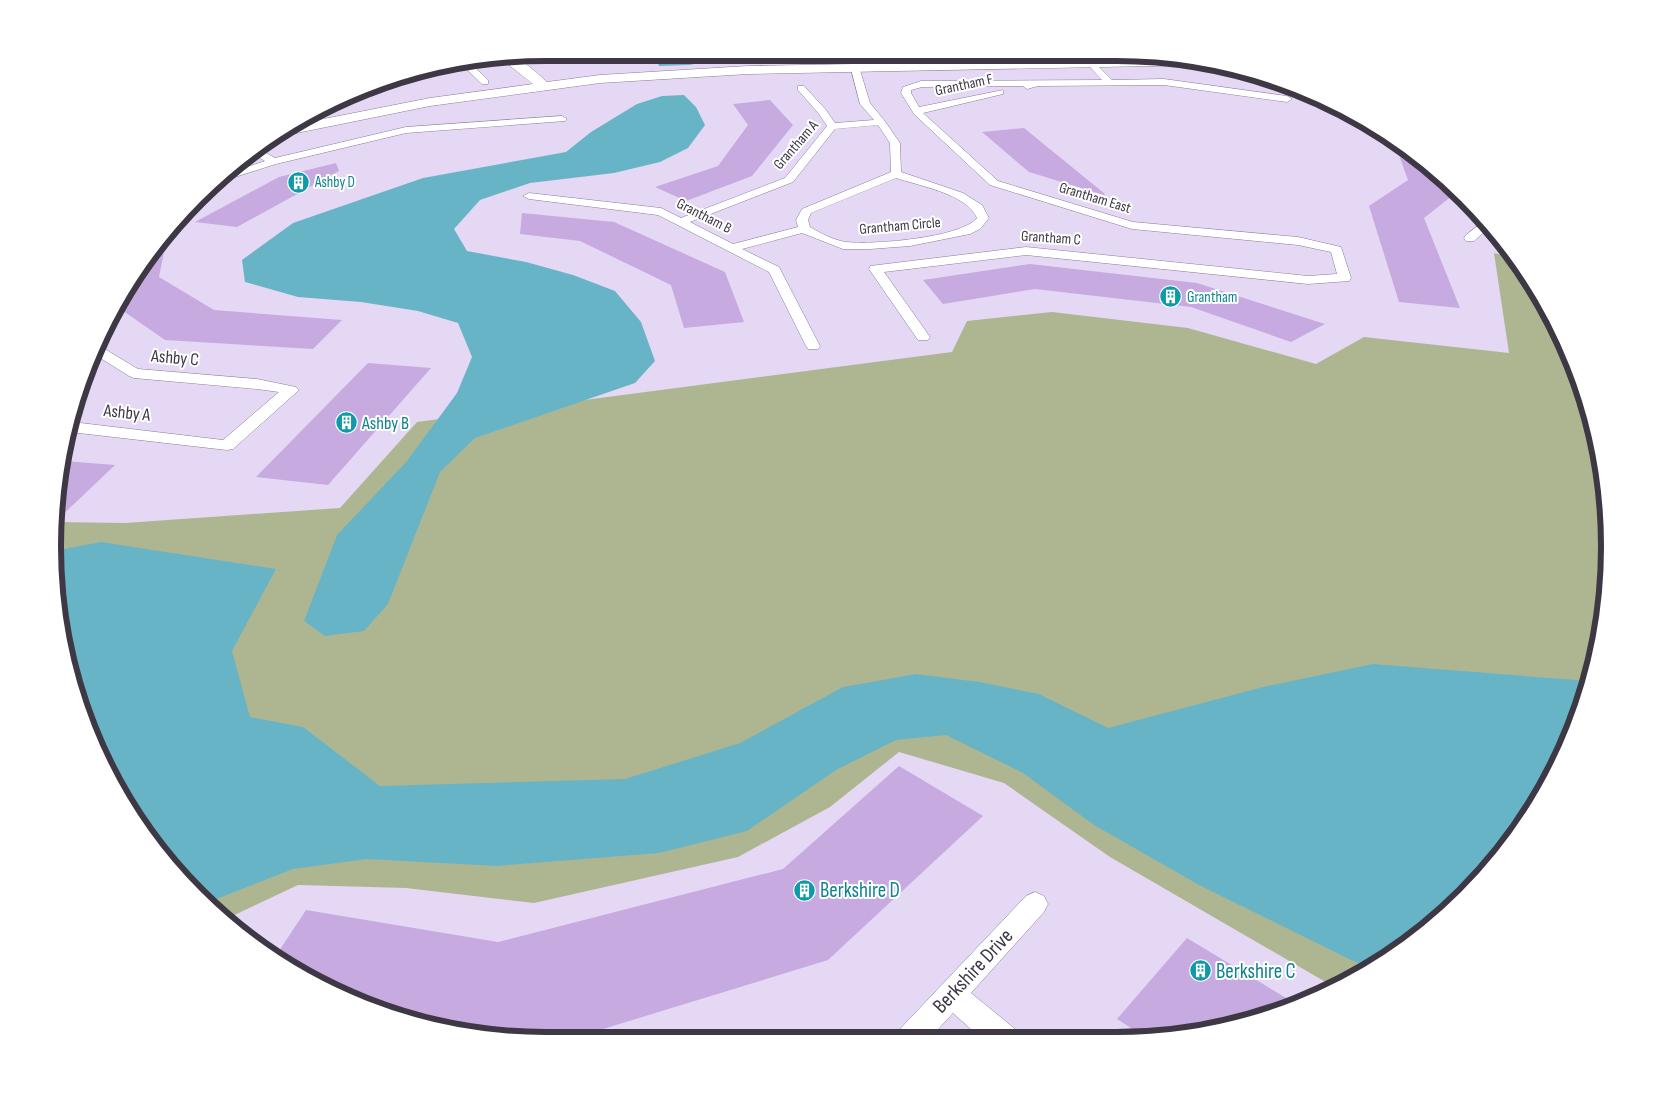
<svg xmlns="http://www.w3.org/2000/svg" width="1662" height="1093" font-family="'Sofia Sans Condensed',sans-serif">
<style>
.green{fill:#aeb691}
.water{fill:#68b4c7}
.building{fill:#c6aae0}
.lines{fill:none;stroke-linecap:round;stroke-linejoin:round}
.lane-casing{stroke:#887d97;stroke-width:1}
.street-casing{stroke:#887d97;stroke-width:1}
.path{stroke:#9990a5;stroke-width:1;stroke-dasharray:1 1;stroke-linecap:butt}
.lane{fill:#fff;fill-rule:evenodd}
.street{fill:#fff;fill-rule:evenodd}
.labels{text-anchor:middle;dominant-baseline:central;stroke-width:4;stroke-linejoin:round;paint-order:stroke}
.far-street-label{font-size:15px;fill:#3d3844;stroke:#fff}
.far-culture-label{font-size:15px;fill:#0d838f;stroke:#fff;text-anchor:start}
.street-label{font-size:18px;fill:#3d3844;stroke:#fff}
.culture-label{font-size:18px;fill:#0d838f;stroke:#fff;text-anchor:start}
.near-culture-label{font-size:21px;fill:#0d838f;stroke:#fff;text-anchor:start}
.near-street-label{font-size:21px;fill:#3d3844;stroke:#fff}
.rim{fill:none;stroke:#3d3844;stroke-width:6}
</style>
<rect width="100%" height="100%" fill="#e5d8f5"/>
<path class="green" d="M1494 253 1515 258 1558 328 1593 418 1608 514 1605 611 1583 705 1543 793 1487 872 1416 938 1336 988 1110 857 1004 783 899 752 830 807 738 857 534 903 406 888 298 885 224 920 175 872 119 794 69 674 54 579V522L125 523 340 508 417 422 952 352 967 321 1052 312 1188 328 1316 364 1364 337 1509 353Z"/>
<path class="water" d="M656 57H733L689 65 659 66Z
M684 95 696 107 705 125 688 148 660 162 614 173 530 183 480 200 454 229 467 251 526 262 573 275 615 291 641 322 655 361 635 383 475 438 440 472 388 604 364 631 325 636 304 621 337 535 407 461 457 393 472 357 458 323 418 311 361 302 298 297 245 282 242 260 293 223 423 178 566 152 591 132 637 104 662 96Z
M101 542 276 569 232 651 250 717 303 727 380 786 625 779 740 743 843 687 916 674 979 682 1039 694 1108 728 1267 686 1373 664 1589 681 1583 705 1543 793 1487 872 1416 938 1370 967 1353 961 1199 885 1094 825 1023 773 946 735 896 740 836 770 747 831 659 853 497 866 367 859 293 869 206 903 175 872 119 794 69 674 54 579V551Z"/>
<path class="building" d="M770 100 793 125 752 176 686 201 655 187 718 166 748 125 733 104Z
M1024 128 1105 194 1104 195 1029 172 982 132Z
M1395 144 1441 175 1457 192 1424 218 1460 308 1399 302 1369 206 1408 180Z
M336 163 339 171 237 227 195 222 279 177Z
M522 213 614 222 725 272 744 322 684 328 671 285 580 241 520 234Z
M168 232 159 277 214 310 342 320 313 349 165 340 116 306 155 246Z
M1030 264 1197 283 1325 324 1291 342 1191 307 1035 289 943 304 923 280Z
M368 363 431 368 328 485 256 477Z
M64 461 115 465 54 523V514Z
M899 766 983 816 828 960 577 1037 482 1036 357 1003 299 974 275 957 306 910 498 942 783 869Z
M1187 938 1296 1004 1244 1024 1148 1039 1117 1019Z"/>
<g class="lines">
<defs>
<path id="lane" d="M599 57H616L624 60 620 63Z
M848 57H856L870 103 884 120 900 143 901 172 963 193 982 205 989 218 980 229 970 234 910 246 870 249H843L802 233 742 249 779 267 820 346 818 349H808L806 346 769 272 658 215 529 199 523 196 529 193 661 208 681 218 785 178 827 126 819 114 798 90V86H804L826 110 835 123 874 120 860 104ZM878 125 890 143 891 172 802 209 796 220 798 227 733 244 690 222 793 182 835 129ZM896 178C920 186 967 194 977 218 961 238 872 245 846 242 833 240 820 233 810 227L808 220 811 213Z
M1081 57H1089L1112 80 1164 79 1287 96 1292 99 1287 102 1164 85 1038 86 1027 89 1023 86 922 87 911 90V93L919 107 1003 90V94L923 113 998 181 1133 222 1298 237 1341 247 1351 278 1349 281 1308 284 1026 255 884 272 930 337 928 340H918L869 269 870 266 1026 247 1308 276 1337 274 1331 252 1298 245 1132 229 990 185 914 114 901 93 903 87 921 81 1102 80Z
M467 60 488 80V84H482L459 62Z
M562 116 567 119 565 121 406 133 276 164 213 184 220 176 265 161 250 152 257 148 275 158 406 127Z
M1484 221 1490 227 1474 241H1466L1464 238 1466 235Z
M98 345 138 369 257 379 296 387 299 390 233 449 227 450 70 432 72 422 223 440 279 392 257 389 134 378 129 376 94 354Z
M1035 892 1044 896 1048 904 1044 912 971 993 1015 1029 1020 1039H982L953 1013 930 1038H897L901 1028 1026 896Z"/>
<path id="street" d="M499 57C521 56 531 68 547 82L600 75 748 66 1184 58 1205 63 1200 65 748 74 600 83 430 106 277 137 272 136 293 125 430 98 533 84Z"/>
</defs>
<use href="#lane" class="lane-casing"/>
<use href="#street" class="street-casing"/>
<path class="path" d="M1218 68H1227"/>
<use href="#lane" class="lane"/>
<use href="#street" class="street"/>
</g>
<defs>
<symbol id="building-disc" viewBox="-11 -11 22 22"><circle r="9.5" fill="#0f9aa8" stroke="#fff"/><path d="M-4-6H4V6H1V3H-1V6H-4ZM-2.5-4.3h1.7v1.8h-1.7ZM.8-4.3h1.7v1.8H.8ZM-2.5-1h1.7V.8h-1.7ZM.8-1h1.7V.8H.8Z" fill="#fff"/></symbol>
</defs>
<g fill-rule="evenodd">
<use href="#building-disc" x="286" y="170" width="25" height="25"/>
<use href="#building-disc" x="1158" y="284" width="25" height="25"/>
<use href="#building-disc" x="334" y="410" width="25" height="25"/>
<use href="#building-disc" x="792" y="878" width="25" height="25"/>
<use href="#building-disc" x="1188" y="958" width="25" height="25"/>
</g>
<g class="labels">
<g class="far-street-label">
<text transform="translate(964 85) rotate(-12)">Grantham F</text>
<text transform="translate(796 145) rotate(-49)">Grantham A</text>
<text transform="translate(1095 198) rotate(17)">Grantham East</text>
<text transform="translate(704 216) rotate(27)">Grantham B</text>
<text transform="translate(900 226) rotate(-5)">Grantham Circle</text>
<text transform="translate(1051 238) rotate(4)">Grantham C</text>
</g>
<g class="far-culture-label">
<text x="315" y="182">Ashby D</text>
<text x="1187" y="297">Grantham</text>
</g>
<g class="street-label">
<text transform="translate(175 358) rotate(5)">Ashby C</text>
<text transform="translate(127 413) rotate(6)">Ashby A</text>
</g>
<g class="culture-label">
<text x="362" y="423">Ashby B</text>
</g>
<g class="near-culture-label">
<text x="820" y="890">Berkshire D</text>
<text x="1216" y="971">Berkshire C</text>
</g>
<g class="near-street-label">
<text transform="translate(973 971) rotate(-47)">Berkshire Drive</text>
</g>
</g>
<path d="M0 0H1662V1093H0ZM546 61H1116A485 485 0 0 1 1601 546V547A485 485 0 0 1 1116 1032H546A485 485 0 0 1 61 547V546A485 485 0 0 1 546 61Z" fill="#fff" fill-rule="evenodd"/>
<path class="rim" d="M546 61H1116A485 485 0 0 1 1601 546V547A485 485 0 0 1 1116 1032H546A485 485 0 0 1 61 547V546A485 485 0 0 1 546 61Z"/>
</svg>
